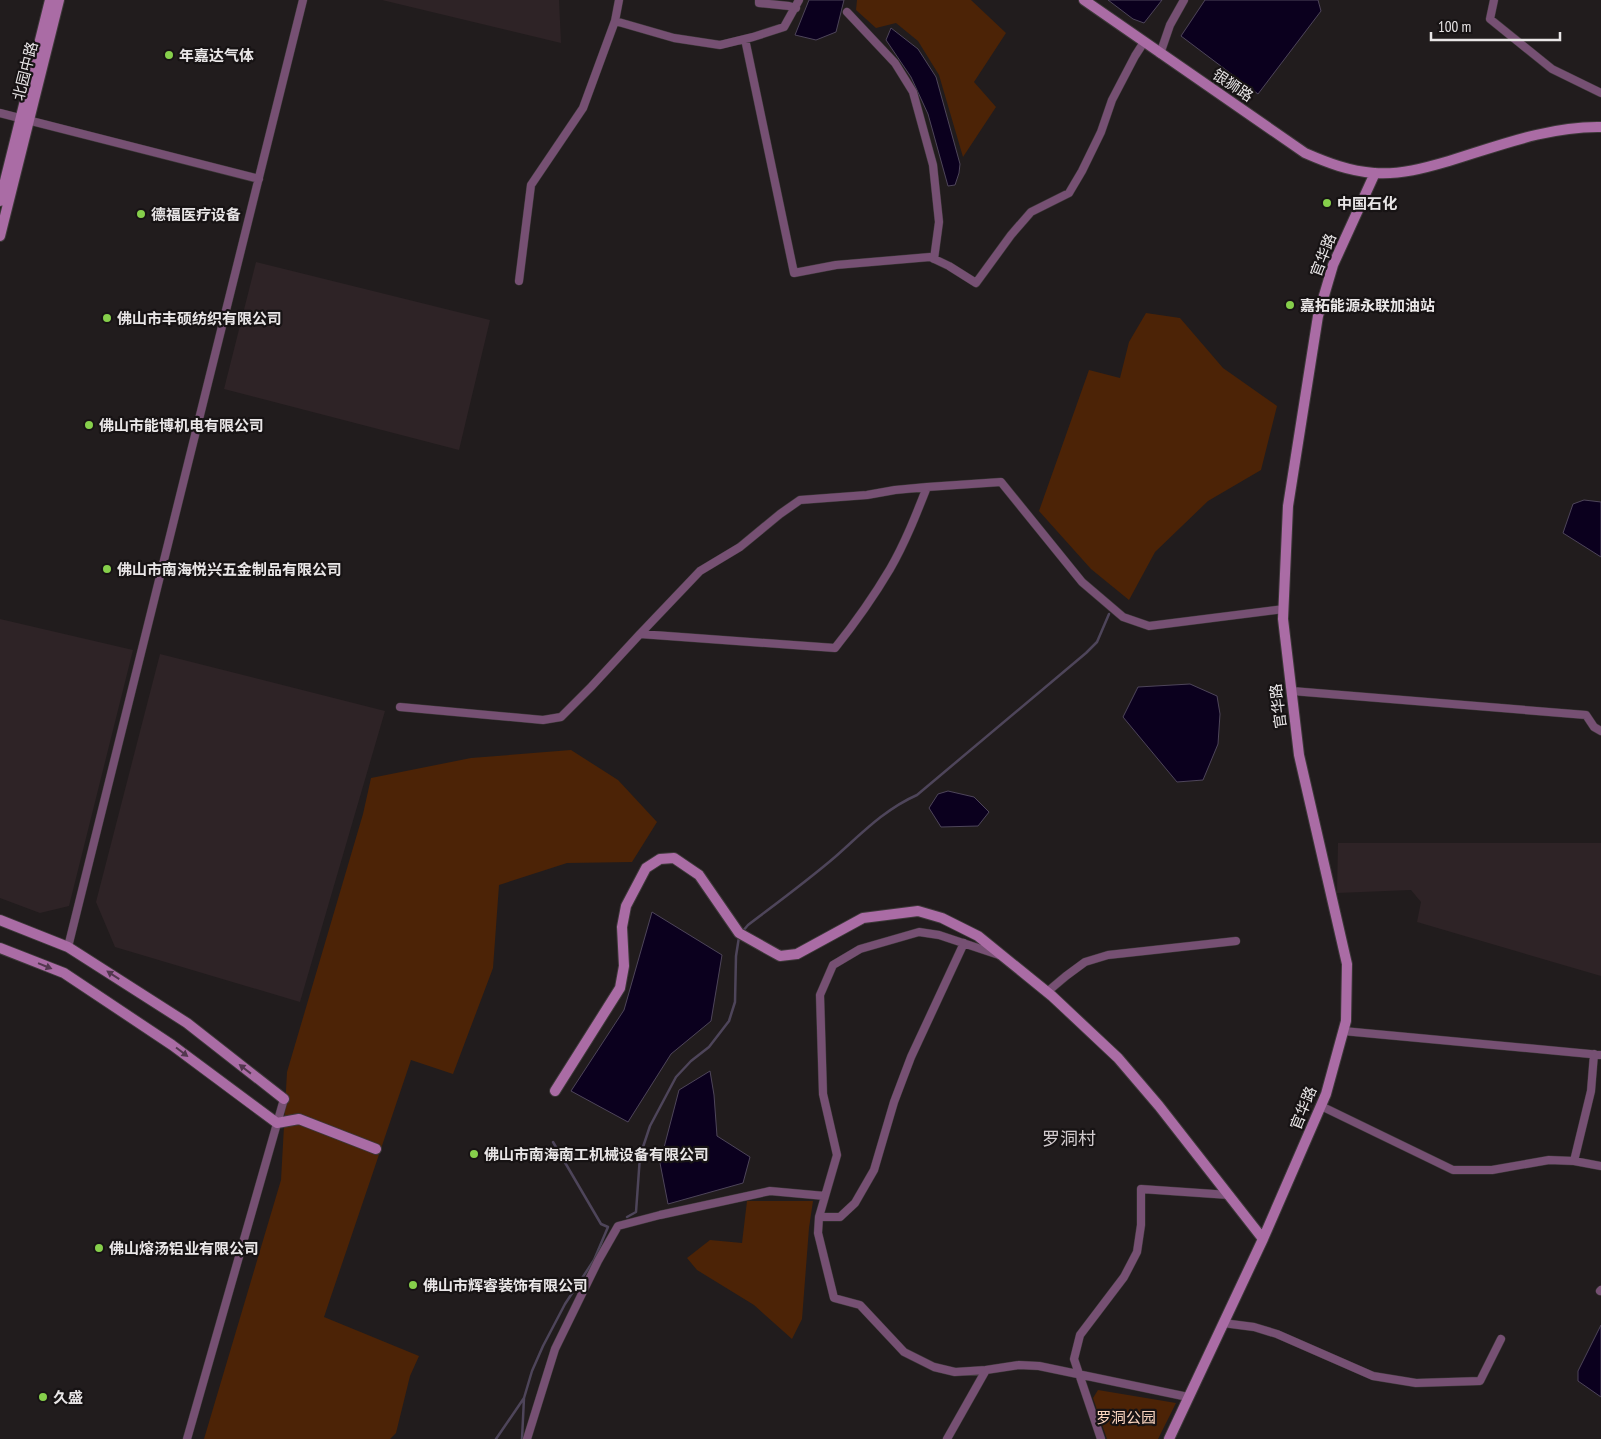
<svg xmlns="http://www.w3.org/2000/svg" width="1601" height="1439" font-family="'PT Sans Narrow','Noto Sans SC',sans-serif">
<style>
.built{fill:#2e2326}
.green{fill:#4c2306}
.water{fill:#0b001e;stroke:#4e455a}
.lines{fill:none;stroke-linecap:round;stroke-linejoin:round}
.stream{stroke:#4e455a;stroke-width:2.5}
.street-casing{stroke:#3d3839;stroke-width:9}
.secondary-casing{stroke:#3d3839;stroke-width:12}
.street{stroke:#765073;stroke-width:8}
.secondary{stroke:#aa6ca5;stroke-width:10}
.oneway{fill:#52374e}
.poi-dot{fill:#86cf4b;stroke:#171314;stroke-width:2}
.labels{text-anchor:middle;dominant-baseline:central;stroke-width:4.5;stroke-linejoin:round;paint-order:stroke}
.poi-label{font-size:15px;font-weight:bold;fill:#e9e6e7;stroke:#171314;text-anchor:start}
.street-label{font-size:15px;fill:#e9e6e7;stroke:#171314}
.park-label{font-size:15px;fill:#fcd6c0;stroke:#171314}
.quarter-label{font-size:18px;fill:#d2cbce;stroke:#171314}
</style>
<rect width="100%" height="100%" fill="#211c1d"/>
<path class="built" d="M382 0H559L561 43Z
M256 262 490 320 459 450 224 389Z
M0 619 133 650 69 906 40 913 0 898Z
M160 654 385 711 300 1002 115 947 96 902Z
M1338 843H1601V976L1417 922 1421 902 1411 890 1337 893Z"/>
<path class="green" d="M857 0H971L1006 33 974 82 996 107 963 157 939 75 918 41 896 23 876 28 856 10Z
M1146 313 1180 318 1223 368 1277 406 1261 470 1208 501 1155 552 1129 600 1091 569 1039 511 1089 370 1120 378 1129 342Z
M571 750 618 780 657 822 632 862 567 863 499 885 493 968 453 1074 411 1060 324 1317 419 1356 410 1376 396 1433 390 1439H204L281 1180 287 1072 363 814 371 778 471 758Z
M747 1201H813L809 1228 802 1319 792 1339 754 1305 697 1270 687 1258 710 1240 742 1243Z
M1098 1390 1176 1403 1158 1439H1107L1093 1398Z"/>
<path class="water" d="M809 0H844L836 32 816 40 795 35Z
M1108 0H1162L1144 23 1133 19Z
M1205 0H1318L1321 11 1258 94 1181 36Z
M891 28 918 49 936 77 960 164 959 173 955 185 948 186 928 114 911 77 886 40Z
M1584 500 1601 502V557L1563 533 1573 504Z
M1190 684 1217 696 1220 714 1218 744 1203 780 1177 782 1123 717 1138 687Z
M948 791 974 797 989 812 978 826 941 827 929 808 938 794Z
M652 912 722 955 711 1021 671 1054 628 1122 571 1091 624 1010Z
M710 1071 714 1095 717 1136 750 1157 743 1183 668 1204 660 1163 679 1090Z
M1601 1325V1397L1578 1381V1371Z"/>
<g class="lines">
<path class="stream" d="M742 932 748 925C777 903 807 881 835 857 861 834 885 809 917 795L1086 653 1097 642 1109 614
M627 1217 636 1212 640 1156 650 1126 676 1077 691 1061 709 1047 729 1021 735 1002 736 956 739 937
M496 1439 524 1398 532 1371 543 1346 565 1304 594 1260 608 1227 601 1224 553 1142
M522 1439 524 1398"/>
<defs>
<path id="street" d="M759 0V3L789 6 796 8
M1494 0 1490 19 1552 69 1601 93
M847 12 895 63 913 92 933 165 939 222 934 259
M615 21 674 38 720 45 753 37 784 27 799 0
M745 39 794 273 836 265 930 257 949 266 976 283 1011 235 1031 212 1069 193 1082 171 1101 132 1112 100 1135 56 1144 42
M1160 54 1170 25 1184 0
M0 113 259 179
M519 281 531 185 583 108 615 21 619 0
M640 634 700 571 740 547 780 514 800 500 867 495 895 490 927 487
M1292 691 1586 715 1594 727 1601 731
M400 707 543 720 561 717 591 687 640 634 835 648C855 623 874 596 890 569 905 543 916 515 927 487L1001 482 1082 582 1123 617 1149 626 1284 609
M68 947 303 0
M1047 992 1066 976 1085 962 1108 955 1236 941
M1343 1031 1601 1055
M1321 1106 1453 1170H1492L1549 1160 1574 1161 1601 1166
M1574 1161 1591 1091 1594 1054
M819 1217 837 1155 823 1094 820 995 833 965 860 949 919 932 939 935 999 955
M1600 1291 1601 1290
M1223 1323 1254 1327 1277 1334 1373 1376 1416 1383 1480 1381 1501 1339
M986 1370 1019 1365 1039 1366 1188 1397
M187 1439 284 1099
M527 1439 555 1349 598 1261 618 1226 660 1215 770 1191 825 1196
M947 1439 986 1370 955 1372 934 1367 904 1352 860 1305 834 1298 818 1233 819 1217H840L855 1203 874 1170 894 1102 911 1057 964 943
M1101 1439 1074 1359 1080 1335 1124 1277 1137 1252 1141 1225V1189L1229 1195"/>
<path id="secondary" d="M1084 0 1305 153C1328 163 1349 171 1374 173 1400 175 1425 168 1449 161 1498 146 1549 126 1601 127
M0 201 50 0
M0 236 59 0
M0 920 68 947 187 1023 284 1099
M0 948 64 973 172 1045 277 1123 299 1119 376 1149
M555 1091 620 988 624 966 622 927 626 906 646 868 660 859 674 858 699 875 739 933 780 956 797 954 863 918 918 911 942 918 978 936 1052 996 1118 1058 1159 1106 1263 1239
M1169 1439 1263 1239 1326 1094 1346 1021 1347 964 1299 755 1283 619 1288 506 1318 316 1333 265 1375 173"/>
</defs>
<use href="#street" class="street-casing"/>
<use href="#secondary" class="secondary-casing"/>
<use href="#street" class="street"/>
<use href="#secondary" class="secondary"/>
</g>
<defs><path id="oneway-solid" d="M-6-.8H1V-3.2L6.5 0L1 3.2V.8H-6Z" transform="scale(1.25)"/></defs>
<g class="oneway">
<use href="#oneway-solid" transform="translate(45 966) rotate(22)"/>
<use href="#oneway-solid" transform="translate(113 975) rotate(-147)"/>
<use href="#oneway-solid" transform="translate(182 1052) rotate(37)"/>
<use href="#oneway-solid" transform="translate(245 1069) rotate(-142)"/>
</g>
<g class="poi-dot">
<circle cx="169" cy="55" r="5"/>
<circle cx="1327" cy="203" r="5"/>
<circle cx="141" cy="214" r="5"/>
<circle cx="1290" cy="305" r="5"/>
<circle cx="107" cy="318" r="5"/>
<circle cx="89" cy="425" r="5"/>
<circle cx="107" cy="569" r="5"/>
<circle cx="474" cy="1154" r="5"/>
<circle cx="99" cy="1248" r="5"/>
<circle cx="413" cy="1285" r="5"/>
<circle cx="43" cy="1397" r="5"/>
</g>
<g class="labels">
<g class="poi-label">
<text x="179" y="55">年嘉达气体</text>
<text x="1337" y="203">中国石化</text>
<text x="151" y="214">德福医疗设备</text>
<text x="1300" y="305">嘉拓能源永联加油站</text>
<text x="117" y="318">佛山市丰硕纺织有限公司</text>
<text x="99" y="425">佛山市能博机电有限公司</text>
<text x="117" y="569">佛山市南海悦兴五金制品有限公司</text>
<text x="484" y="1154">佛山市南海南工机械设备有限公司</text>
<text x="109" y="1248">佛山熔汤铝业有限公司</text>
<text x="423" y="1285">佛山市辉睿装饰有限公司</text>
<text x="53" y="1397">久盛</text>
</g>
<g class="street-label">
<text transform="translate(25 71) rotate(-76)">北园中路</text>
<text transform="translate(1233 85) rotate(34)">银狮路</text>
<text transform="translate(1323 255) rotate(-69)">官华路</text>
<text transform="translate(1278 706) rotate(-97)">官华路</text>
<text transform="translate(1303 1108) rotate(-68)">官华路</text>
</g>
<g class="park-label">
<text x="1126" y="1417">罗洞公园</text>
</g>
<g class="quarter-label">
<text x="1069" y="1138">罗洞村</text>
</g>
</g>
<path d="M1431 32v8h129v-8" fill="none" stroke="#e9e6e7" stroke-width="2.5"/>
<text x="1438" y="32" font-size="15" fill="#e9e6e7" stroke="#171314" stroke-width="4" paint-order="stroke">100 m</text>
</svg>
